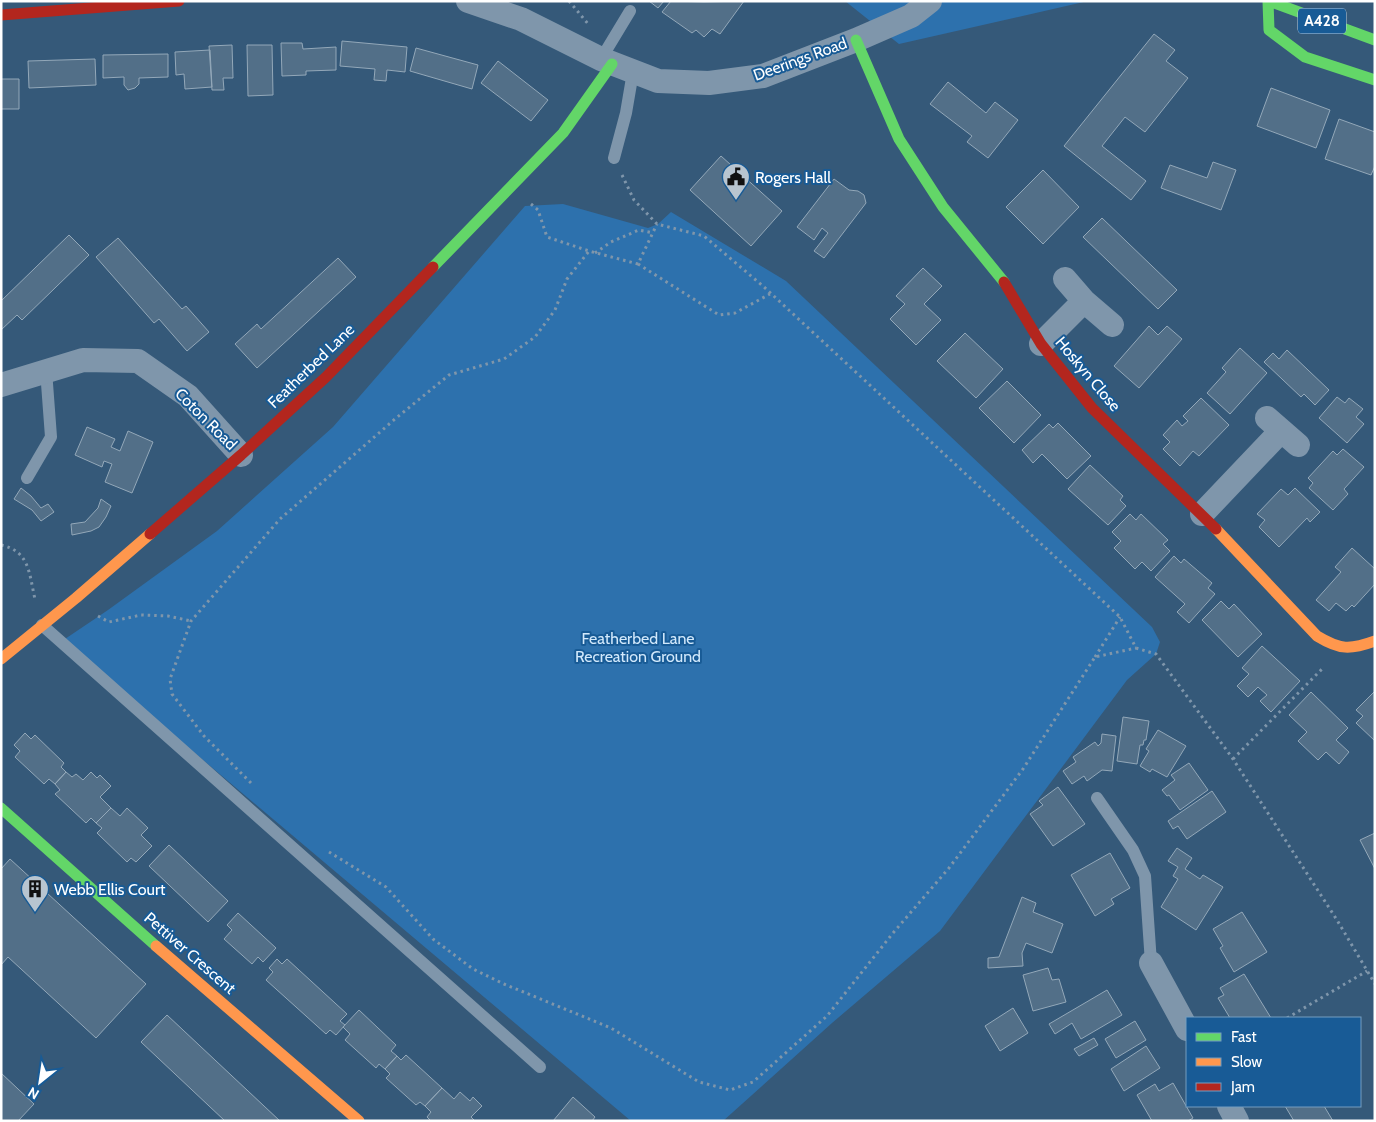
<svg xmlns="http://www.w3.org/2000/svg" width="1376" height="1122" font-family="Cabin,sans-serif">
<style>
.green{fill:#2d71ad}
.building{fill:#526f88;stroke:#93a8b9}
.lines{fill:none;stroke-linecap:round;stroke-linejoin:round}
.path{stroke:#7f96ab;stroke-width:3;stroke-dasharray:2.5 4;stroke-linecap:butt}
.lane{stroke:#7f96ab;stroke-width:12}
.street{stroke:#7f96ab;stroke-width:24}
.fast{stroke:#63d668;stroke-width:11}
.slow{stroke:#ff974d;stroke-width:11}
.jam{stroke:#b3261e;stroke-width:11}
.labels{text-anchor:middle;dominant-baseline:central;stroke-width:4;stroke-linejoin:round;paint-order:stroke}
.shield{fill:#185b96;stroke:#bacee0;stroke-width:1}
.shield-label{font-size:15px;font-weight:bold;fill:#fff}
.street-label{font-size:16px;fill:#fff;stroke:#185b96}
.poi-label{font-size:16px;fill:#fff;stroke:#185b96;text-anchor:start}
.park-label{font-size:16px;fill:#d2e9fc;stroke:#185b96}
</style>
<rect width="100%" height="100%" fill="#355979"/>
<path class="green" d="M845 1H1088L899 44Z
M563 204 648 228 658 224 671 212 786 281 1152 627 1160 642 1156 654 1127 680 940 931 832 1023 723 1121H631L62 641 108 610 217 531 333 427 525 206Z"/>
<path class="building" d="M649 1H664L658 8Z
M671 1 704 2 744 1 720 34 712 29 704 37 696 30 692 33 662 12Z
M1154 34 1175 50 1166 61 1188 78 1145 132 1125 117 1102 146 1146 181 1131 200 1064 146Z
M342 41 407 47 405 72 387 70 386 81 374 80 375 69 340 66Z
M281 43H302L303 49 336 47V70L306 71V75L282 76Z
M232 45 233 78H223L224 90H212L209 46Z
M247 45H272L273 95 248 96Z
M416 48 478 65 472 89 410 71Z
M210 50 212 87 185 89 184 74 176 75 175 52Z
M168 54V77L139 78V84L135 88 128 90 124 85V77L103 78V55Z
M95 59 96 85 29 88 28 61Z
M498 61 548 100 531 121 481 83Z
M1 79H19V109H1Z
M948 82 986 113 995 102 1018 120 988 158 967 142 972 136 930 104Z
M1271 88 1330 110 1316 148 1257 126Z
M1339 119 1375 132V166L1371 175 1325 159Z
M721 156 782 211 751 246 690 190Z
M1213 162 1236 170 1221 210 1161 188 1170 165 1207 178Z
M1043 170 1079 207 1043 244 1006 207Z
M834 179 849 190 858 191 864 195 866 203 824 258 814 251 828 233 822 228 814 240 797 227Z
M1102 218 1177 290 1158 309 1083 237Z
M69 235 89 255 22 320 17 315 1 330V301Z
M118 238 182 309 186 306 209 332 187 351 159 319 154 323 96 257Z
M338 258 356 277 257 368 235 344 257 324 261 329Z
M923 268 942 286 924 304 941 320 916 345 890 319 905 304 896 296Z
M1149 326 1158 335 1167 326 1182 339 1139 388 1114 366Z
M965 333 1003 369 976 398 937 361Z
M1240 348 1267 373 1230 414 1207 393 1226 372 1222 368Z
M1287 350 1329 390 1315 405 1304 394 1301 397 1264 362 1273 353 1279 359Z
M1007 381 1041 415 1014 443 979 408Z
M1337 397 1345 403 1349 398 1363 409 1356 417 1364 424 1347 443 1319 418Z
M1201 398 1229 425 1199 456 1193 451 1180 466 1163 449 1170 442 1163 435 1177 420 1182 426 1188 421 1183 416Z
M1058 423 1091 456 1067 479 1042 454 1033 463 1022 450 1049 424 1053 428Z
M87 427 115 439 111 447 120 451 128 431 153 442 132 493 105 482 112 464 104 461 102 467 75 455Z
M1343 449 1364 467 1344 489 1348 494 1333 510 1309 488 1313 483 1308 478 1333 451 1337 455Z
M1090 465 1123 496 1120 500 1126 506 1108 525 1068 489Z
M21 488 31 496 41 508 48 504 54 512 41 521 32 510 14 499Z
M1295 488 1320 512 1310 522 1307 518 1279 547 1259 527 1265 520 1257 514 1281 489 1288 495Z
M101 499 111 506 106 517 99 527 91 531 72 535 71 524 85 522 98 508Z
M1130 514 1136 520 1141 514 1168 540 1163 544 1170 551 1151 571 1142 562 1135 569 1114 548 1121 541 1112 532Z
M1352 548 1375 569V584L1354 607 1352 605 1346 611 1336 603 1329 611 1316 600 1341 572 1335 567Z
M1174 556 1181 563 1184 559 1212 583 1208 588 1215 594 1189 623 1177 612 1185 604 1155 577Z
M1221 601 1229 609 1234 604 1262 634 1238 657 1202 620Z
M1262 646 1300 681 1271 712 1260 701 1267 695 1258 687 1248 697 1237 686 1249 674 1242 668Z
M1375 691V741L1356 723 1363 716 1356 710Z
M1311 692 1348 728 1336 740 1349 752 1339 764 1326 752 1318 760 1298 741 1307 732 1289 715Z
M1123 717 1149 721 1146 740H1144L1143 745H1140L1137 764 1117 761Z
M1158 730 1186 746 1167 777 1152 769 1150 772 1140 766 1149 751 1146 749Z
M25 733 31 739 35 735 64 763 61 767 66 772 55 784 49 779 44 784 15 757 20 751 14 745Z
M1102 734 1116 736 1112 771 1102 770 1087 781 1084 776 1072 784 1063 771 1076 762 1073 757 1095 742 1098 746 1101 743Z
M1189 763 1208 790 1180 810 1169 795 1167 796 1162 790 1175 780 1171 775Z
M66 772 72 777 76 774 83 780 91 772 97 778 100 775 111 786 100 797 111 808 96 823 91 818 86 823 55 794 60 790 55 784Z
M1058 787 1085 824 1053 846 1030 814 1043 805 1039 801Z
M1212 791 1226 812 1187 839 1178 826 1173 829 1168 821Z
M111 808 120 816 127 808 148 828 141 835 152 846 136 862 131 858 127 862 97 833 102 828 96 823Z
M1375 833V869L1360 840Z
M169 845 228 901 208 922 149 866Z
M1177 848 1192 858 1185 869 1200 879 1203 875 1223 887 1196 930 1161 907 1178 879 1173 876 1178 867 1168 861Z
M1110 853 1130 888 1111 899 1114 904 1095 916 1071 875Z
M10 859 146 984 96 1038 8 957 1 965V869Z
M1022 897 1036 903 1033 912 1063 924 1052 953 1026 943 1022 953 1023 966 988 968V958L999 957Z
M1242 912 1267 952 1234 972 1220 948 1223 946 1213 929Z
M238 913 276 948 263 962 258 957 252 964 224 939 232 930 227 925Z
M277 959 282 964 287 959 347 1014 340 1021 345 1025 336 1035 330 1030 326 1034 266 980 273 972 269 968Z
M1048 968 1052 980 1059 979 1066 1002 1033 1011 1023 975Z
M1244 974 1271 1018H1230L1218 998 1224 995 1220 988Z
M1107 990 1122 1015 1081 1039 1072 1023 1055 1034 1049 1024Z
M1013 1008 1028 1033 1000 1051 985 1026Z
M359 1010 396 1045 391 1051 397 1056 385 1069 379 1064 376 1068 345 1040 350 1034 343 1027Z
M167 1015 280 1121H225L141 1042Z
M1135 1021 1146 1040 1116 1058 1105 1039Z
M1094 1038 1098 1045 1079 1056 1074 1049Z
M1146 1046 1160 1068 1124 1091 1111 1069Z
M406 1055 442 1088 425 1106 420 1102 416 1105 386 1078 390 1074 385 1069 397 1056 401 1060Z
M1 1073 34 1104 18 1121H1Z
M1173 1083 1193 1118 1188 1121H1152L1137 1095 1155 1084 1159 1091Z
M442 1088 454 1099 460 1092 470 1101 473 1097 482 1106 471 1117 475 1121H431L427 1117 431 1112 425 1106Z
M573 1097 595 1117 592 1121H553Z
M1285 1106H1324L1333 1121H1294Z"/>
<g class="lines">
<path class="path" d="M569 1 589 25
M622 175 634 200 657 224 704 236 764 287 1120 617 1136 648 1156 654 1233 759 1337 920 1375 984
M531 204 538 210 547 237 589 251
M595 253 611 242 639 230 653 233
M638 264 719 315 735 313 770 294
M1 545C30 551 29 574 35 599
M98 616 109 622 141 615 168 616 191 621
M1095 657 1120 617
M1233 759 1322 669
M251 783 204 736 172 694 170 679 191 621 280 519 395 419 449 375 504 359 535 337 555 310 567 279 589 251 638 264 657 224
M329 852 386 887 433 939 473 969 504 984 611 1028 699 1082 730 1090 753 1082 827 1016 893 933 949 868 1023 769 1095 657 1136 648
M1287 1018 1367 971"/>
<path class="lane" d="M601 59 630 11
M614 158 626 113 633 72
M27 478 51 437 46 370
M42 625 540 1067
M1097 798 1133 850 1145 876 1151 963"/>
<path class="street" d="M468 1 521 19 601 59 658 81 709 83 763 76 856 40 911 16 930 1
M1065 279 1084 301 1112 325
M1041 344 1084 301
M1 385 83 360 138 361 188 396 241 455
M1267 418 1298 445
M1202 514 1281 431
M1151 963 1187 1029
M1229 1106 1237 1121"/>
<path class="fast" d="M1268 1 1269 30 1305 57 1375 80
M1269 1 1375 40
M856 40 899 139 943 207 1004 282
M433 267 563 133 612 64
M1 808 156 946"/>
<path class="slow" d="M1216 529 1317 636C1340 650 1350 650 1375 641
M1 659 76 598 150 534
M156 946 359 1121"/>
<path class="jam" d="M1 15 179 1
M1004 282 1041 344 1092 408 1216 529
M150 534 241 455 326 377 433 267"/>
</g>
<defs>
<symbol id="civic-pin" viewBox="-11 -11 22 30"><path d="M0 17L-7.5 6A9.5 9.5 0 1 1 7.5 6Z" fill="#b8c5d0" stroke="#185b96"/><path d="M-.6-6.5H3V-4.5H.6V-3L4-1V1h2V6H-6V1h2V-1L-.6-3ZM-1.2 2.5V6h2.4V2.5Z" fill="#111"/></symbol>
<symbol id="building-pin" viewBox="-11 -11 22 30"><path d="M0 17L-7.5 6A9.5 9.5 0 1 1 7.5 6Z" fill="#b8c5d0" stroke="#185b96"/><path d="M-4-6H4V6H1V3H-1V6H-4ZM-2.5-4.3h1.7v1.8h-1.7ZM.8-4.3h1.7v1.8H.8ZM-2.5-1h1.7V.8h-1.7ZM.8-1h1.7V.8H.8Z" fill="#111"/></symbol>
</defs>
<g fill-rule="evenodd">
<use href="#civic-pin" x="720" y="161" width="32" height="43"/>
<use href="#building-pin" x="19" y="873" width="32" height="43"/>
</g>
<g class="labels">
<rect class="shield" x="1298" y="8.5" width="48" height="25" rx="4"/>
<g class="shield-label">
<text x="1322" y="21">A428</text>
</g>
<g class="street-label">
<text transform="translate(800 59) rotate(-20)">Deerings Road</text>
<text transform="translate(311 366) rotate(-44)">Featherbed Lane</text>
<text transform="translate(1088 374) rotate(50)">Hoskyn Close</text>
<text transform="translate(206 419) rotate(45)">Coton Road</text>
<text transform="translate(190 953) rotate(41)">Pettiver Crescent</text>
</g>
<g class="poi-label">
<text x="755" y="177">Rogers Hall</text>
<text x="54" y="889">Webb Ellis Court</text>
</g>
<g class="park-label">
<text x="638" y="638">Featherbed Lane<tspan x="638" dy="18">Recreation Ground</tspan></text>
</g>
</g>
<rect width="1376" height="1122" fill="none" stroke="#ffffff" stroke-width="5"/>
<rect x="1186" y="1017" width="175" height="90" fill="#185b96" stroke="#749dc0"/>
<rect x="1196" y="1033" width="25" height="8" fill="#63d668" stroke="#749dc0"/>
<text x="1231" y="1042" font-size="15" fill="#ffffff">Fast</text>
<rect x="1196" y="1058" width="25" height="8" fill="#ff974d" stroke="#749dc0"/>
<text x="1231" y="1067" font-size="15" fill="#ffffff">Slow</text>
<rect x="1196" y="1083" width="25" height="8" fill="#b3261e" stroke="#749dc0"/>
<text x="1231" y="1092" font-size="15" fill="#ffffff">Jam</text>
<g transform="translate(40 1082) rotate(210)" stroke="#185b96" stroke-width="4" paint-order="stroke">
<path d="M0-4L9 19L0 12L-9 19Z" fill="#ffffff"/>
<text y="-8" font-size="14" font-weight="bold" text-anchor="middle" fill="#ffffff">N</text>
</g>
</svg>
